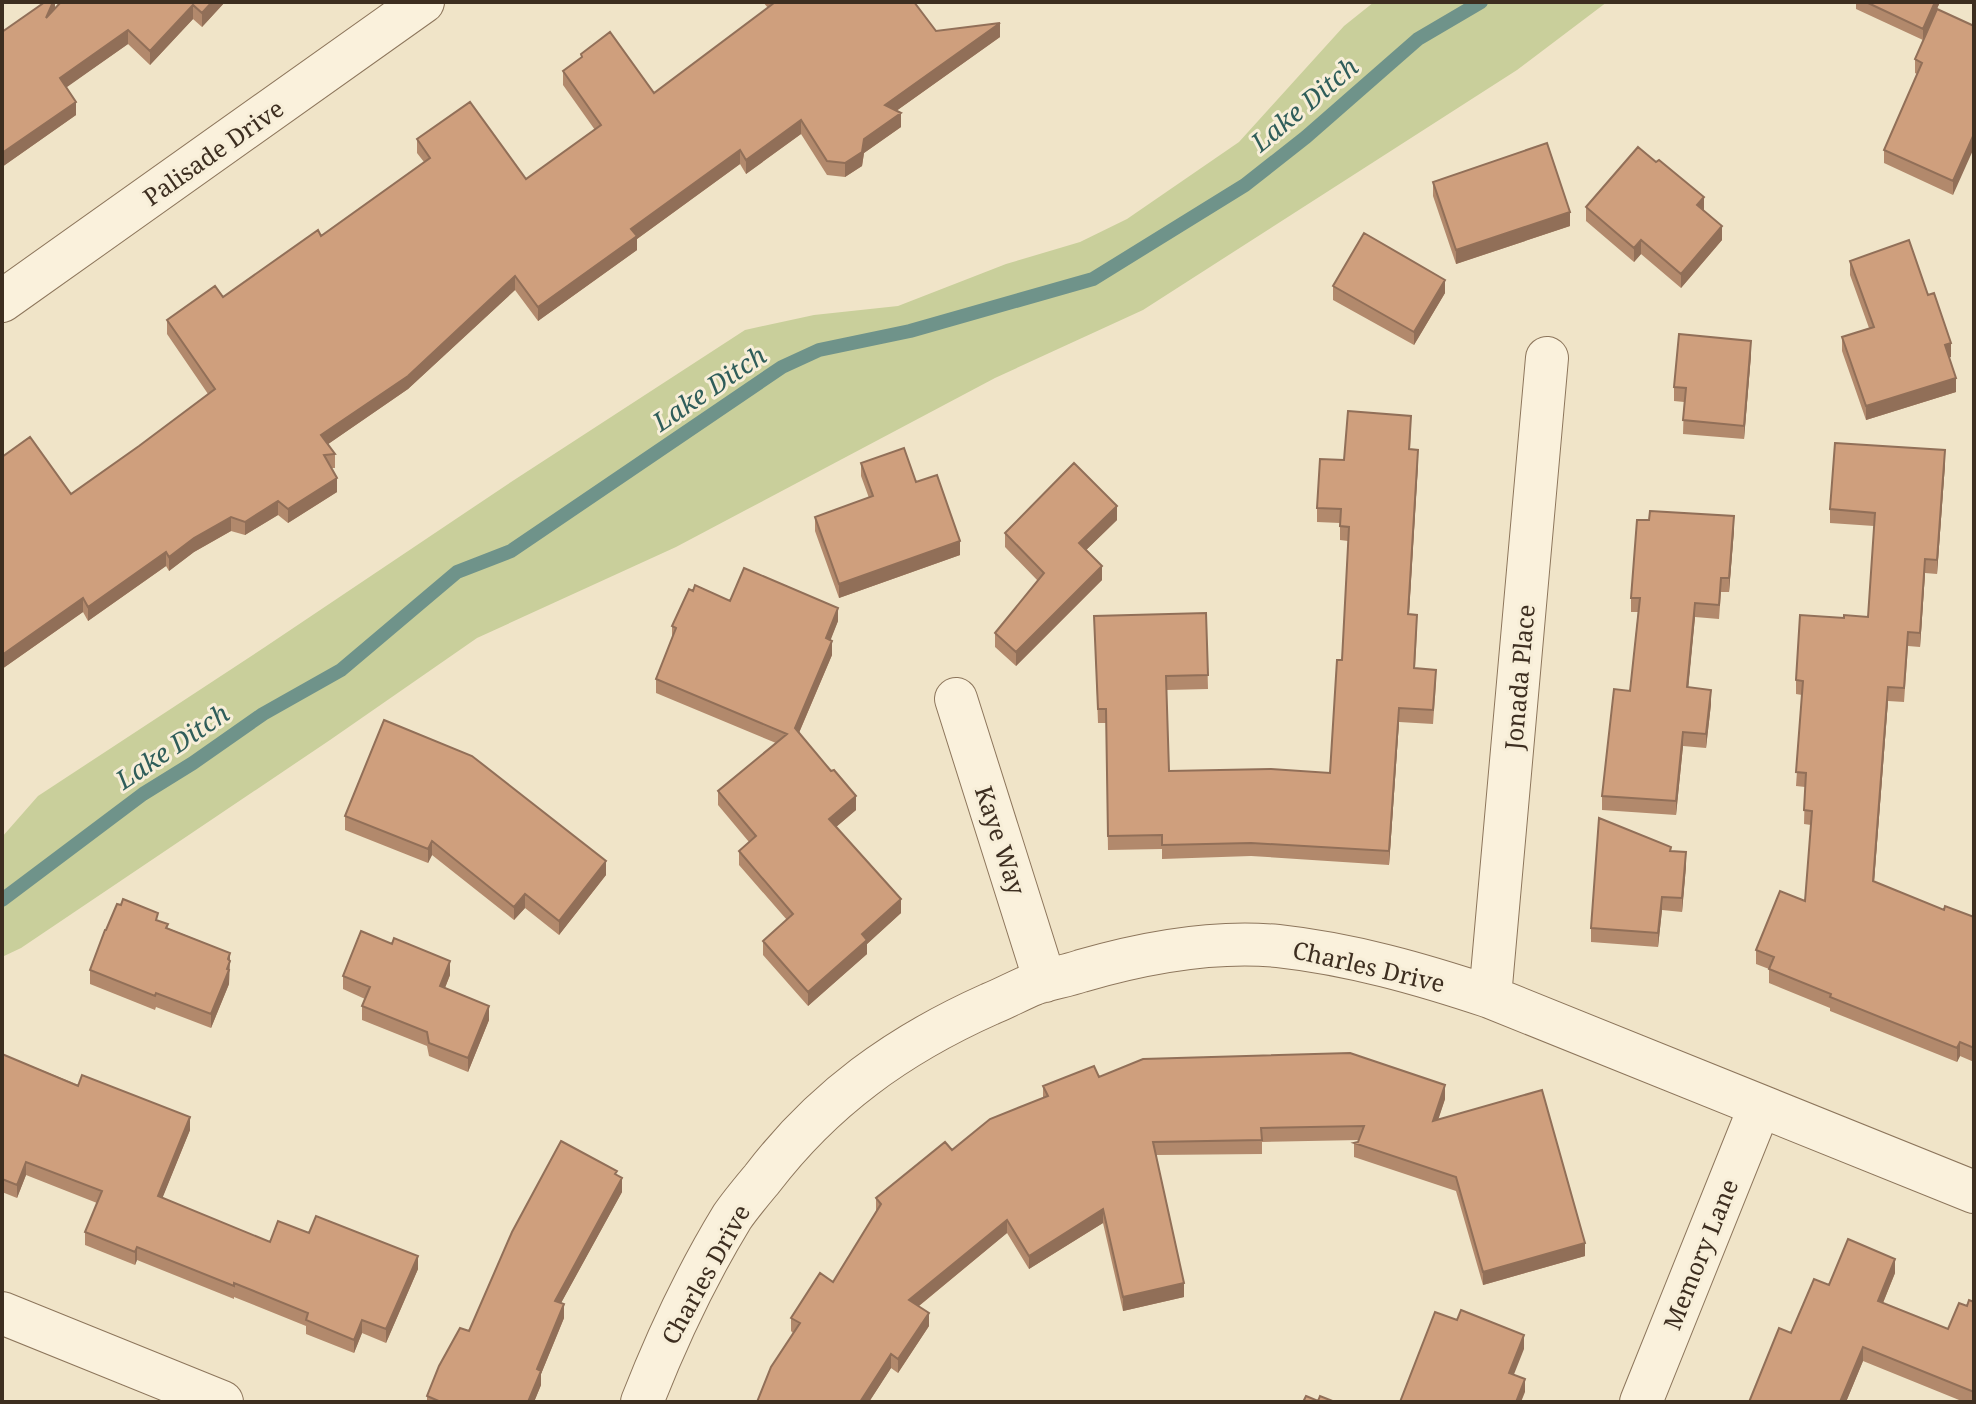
<svg xmlns="http://www.w3.org/2000/svg" width="1976" height="1404" font-family="'Noto Serif',serif">
<style>
.green{fill:#c9cf9b}
.lines{fill:none;stroke-linecap:round;stroke-linejoin:round}
.stream{stroke:#6f938a;stroke-width:14}
.street-casing{stroke:#8d765c;stroke-width:44}
.street{stroke:#faf1dc;stroke-width:42}
.wall{fill:#b2896c}
.shaded-wall{fill:#916f58}
.building{fill:#cf9f7d;stroke:#916f58;stroke-width:2}
.labels{text-anchor:middle;dominant-baseline:central;stroke-width:6;stroke-linejoin:round;paint-order:stroke}
.street-label{font-size:24px;fill:#3d2e20;stroke:#f7eed8}
.water-label{font-size:26px;font-style:italic;fill:#2f5d5a;stroke:#f7eed8}
</style>
<rect width="100%" height="100%" fill="#f0e4c8"/>
<path class="green" d="M1374 2H1607L1517 70 1143 310 995 378 676 547 477 638 330 740 21 948 2 957V837L38 796 265 647 511 482 745 330 814 315 898 306 1006 264 1080 242 1127 219 1239 142 1344 26Z"/>
<g class="lines">
<path class="stream" d="M2 900 143 794 193 763 263 714 341 670 457 572 511 551 782 367 819 350 910 331 1093 279 1245 185 1306 137 1418 39 1481 2"/>
<defs>
<path id="street" d="M2 301 423 2
M956 699 1045 981
M1490 997 1547 358
M2 1313 222 1402
M642 1402C667 1338 696 1276 732 1217 741 1204 752 1191 762 1179 823 1099 898 1045 990 1004 1005 998 1019 990 1034 984 1049 979 1066 976 1081 971 1143 953 1213 940 1278 946 1351 954 1421 974 1490 997L1974 1192
M1641 1402 1760 1106"/>
</defs>
<use href="#street" class="street-casing"/>
<use href="#street" class="street"/>
</g>
<path class="wall" d="M55 2V8L225 2 202 27 193 19 150 65 128 44 66 87 76 115 2 167V32Z
M763 2H914L936 31 1000 37 896 111 901 127 864 153 862 166 845 177 827 175 801 134 746 174 740 164 637 239V250L538 321 515 290 408 389 328 444 335 454V468H331L337 492 288 523 278 515 245 535 231 531 194 552 169 571 166 566 88 621 83 612 2 669V457L71 494 139 446 208 394 167 334V320L223 297 321 236 424 162 417 153V139L526 179 595 130 563 85V71L581 58V54L654 93 768 8Z
M1856 2H1940L1923 40 1856 9Z
M1974 26 1953 195 1884 163V150L1917 74 1915 73V59Z
M1433 182 1570 226 1456 264 1433 196Z
M1586 207 1704 211 1722 240 1681 288 1641 254 1634 262 1586 221Z
M1850 261 1951 357H1949L1956 392 1866 420 1842 351V337L1869 328 1850 275Z
M1333 286 1445 293 1414 345 1333 300Z
M1751 355 1744 439 1683 434 1684 402 1674 401V387Z
M1411 430 1410 449 1418 464 1409 614 1417 629 1415 668 1436 683 1433 724 1399 722 1389 865 1251 856 1162 859V849L1108 850 1106 723H1098L1094 616 1206 613 1208 689 1166 690 1169 771 1330 773 1342 660 1348 541 1340 540V523L1317 522V508L1344 460Z
M861 463 916 482 960 555 839 598 815 531V517L869 498 861 476Z
M1945 464 1937 574 1925 573 1920 647 1908 646 1904 702 1888 701 1874 882 1944 910 1974 917V1062L1960 1056 1957 1062 1830 1011V1008L1769 983V969L1756 964V950L1805 901 1811 825 1804 824 1805 787 1796 786 1802 695 1796 694V680L1844 618 1868 617 1874 526 1830 523V509Z
M1117 520 1086 550 1102 580 1016 666 995 647V633L1038 581 1005 547V533Z
M1734 530 1729 592H1721L1719 619 1695 617 1688 687 1711 704 1706 748 1683 746 1676 815 1602 810V796L1630 691 1638 612H1631V598Z
M730 601 838 621 830 640 832 655 799 733 856 810 836 827 901 913 867 944V954L808 1006 763 955V941L787 920 739 865V851L749 842 718 805V791L776 743 656 693V679L672 638V626Z
M345 816 606 875 559 935 525 908 514 920 432 855 428 863 345 830Z
M1671 851 1686 866 1682 912 1662 910 1658 947 1591 942V928Z
M158 921 168 928 230 953 229 984 211 1028 156 1007 155 1010 90 984V970L106 930Z
M450 975 445 988 489 1020 468 1072 429 1056 427 1046 362 1020V1006L365 999 343 989V976Z
M2 1054 190 1130 162 1198 270 1242 309 1233 418 1269 386 1343 362 1333 354 1353 306 1334V1326L234 1297V1299L137 1260 135 1265 85 1245V1232L97 1203 26 1175 17 1198 2 1192Z
M1099 1077 1445 1099 1438 1120 1585 1256 1483 1285 1456 1191 1354 1157V1143L1358 1142 1359 1140 1262 1142V1154L1156 1155 1184 1297 1123 1311 1103 1223 1029 1269 1007 1233 919 1306 929 1326 898 1373 891 1368 869 1402H757L793 1333 791 1331V1318L833 1282 876 1212V1198L952 1150 1043 1098V1086Z
M617 1175 622 1192 561 1303 564 1318 541 1374V1385L534 1402H427V1396L469 1331Z
M1895 1273 1883 1303 1948 1329 1967 1306 1974 1302V1402H1964L1863 1361 1846 1402H1749L1791 1333 1829 1285Z"/>
<path class="shaded-wall" d="M53 2H55V9L46 18Z
M212 2H225L202 27V13Z
M1935 2H1940L1923 40V29Z
M193 5V19L150 65V51Z
M1000 23V37L885 119V105Z
M128 30V44L60 92V78Z
M76 102V115L2 167V153Z
M901 113V127L864 153 862 166 845 177V163L864 139Z
M801 120V134L746 174V160Z
M1974 134V148L1953 195V181Z
M740 150V164L637 239V250L538 321V307L631 229Z
M1704 197V211L1697 205Z
M1570 212V226L1456 264V250Z
M1722 226V240L1681 288V274Z
M1641 240V254L1634 262V248Z
M515 276V290L408 389 321 449V435Z
M1445 280V293L1414 345V332Z
M1751 341V355L1744 439V426Z
M1951 343V357L1945 359V345Z
M1956 378V392L1866 420V406Z
M1418 450V464L1408 628V614Z
M1945 450V464L1937 574V560Z
M337 478V492L288 523V509Z
M278 501V515L245 535V522Z
M1117 506V520L1079 557V543Z
M1734 516V530L1729 592V578Z
M231 517V531L194 552 169 571V557L194 538Z
M960 541V555L839 598V584Z
M166 552V566L88 621V607Z
M1925 559V573L1920 647V633Z
M1102 566V580L1016 666V652Z
M83 598V612L2 669V655Z
M1695 603V617L1687 701V687Z
M838 608V621L826 652V638Z
M832 641V655L795 742V728Z
M1888 687V701L1873 895V881Z
M1711 690V704L1706 748V734Z
M1399 708V722L1389 865V851Z
M1683 732V746L1676 815V801Z
M856 796V810L829 833V819Z
M432 841V855L428 863V849Z
M1686 852V866L1682 912V898Z
M606 861V875L559 935V921Z
M525 894V908L514 920V907Z
M1662 897V910L1658 947V933Z
M901 899V913L867 944V954L808 1006V992L862 934Z
M230 953 229 984 211 1028V1014Z
M450 961V975L440 1000V986Z
M489 1006V1020L468 1072V1058Z
M1960 1042V1056L1957 1062V1048Z
M1445 1085V1099L1433 1135V1121Z
M190 1117V1130L158 1209V1196Z
M26 1162V1175L17 1198V1185Z
M622 1178V1192L555 1314V1301Z
M1103 1209V1223L1029 1269V1256Z
M1007 1220V1233L909 1314V1300Z
M1585 1243V1256L1483 1285V1272Z
M137 1247V1260L135 1265V1252Z
M418 1256V1269L386 1343V1329Z
M1895 1259V1273L1878 1315V1301Z
M1184 1283V1297L1123 1311V1297Z
M564 1304V1318L541 1374V1385L534 1402H528L537 1369Z
M929 1313V1326L898 1373V1359Z
M362 1320V1333L354 1353V1340Z
M1524 1335V1349L1509 1387V1373Z
M1863 1347V1361L1846 1402H1840Z
M891 1354V1368L869 1402H860Z
M1525 1379V1392L1521 1402H1516Z"/>
<path class="building" d="M45 2H53L46 18 61 2H212L202 13 193 5 150 51 128 30 60 78 76 102 2 153V32Z
M773 2H914L936 31 1000 23 885 105 901 113 864 139 862 152 845 163 827 161 801 120 746 160 740 150 631 229 637 236 538 307 515 276 408 376 321 435 335 454 324 455 337 478 288 509 278 501 245 522 231 517 194 538 169 557 166 552 88 607 83 598 2 655V457L30 437 71 494 139 446 215 389 167 320 215 286 223 297 318 230 321 236 430 158 417 139 470 102 526 179 601 125 563 71 582 57 581 54 610 32 654 93 774 3Z
M1866 2H1935L1923 29Z
M1937 9 1974 26V134L1953 181 1884 150 1922 63 1915 59Z
M1547 143 1570 212 1456 250 1433 182Z
M1638 147 1656 162 1659 160 1704 197 1697 205 1722 226 1681 274 1641 240 1634 248 1586 207Z
M1364 233 1445 280 1414 332 1333 286Z
M1909 240 1928 295 1934 293 1951 343 1945 345 1956 378 1866 406 1842 337 1874 327 1850 261Z
M1679 334 1751 341 1744 426 1683 420 1686 388 1674 387Z
M1348 411 1411 416 1409 449 1418 450 1408 614 1417 615 1414 668 1436 670 1433 710 1399 708 1389 851 1251 843 1162 845V835L1108 836 1106 709H1098L1094 616 1206 613 1208 675 1166 676 1169 771 1271 769 1330 773 1337 660H1342L1349 527 1340 526 1341 509 1317 508 1320 459 1344 460Z
M1835 443 1945 450 1937 560 1925 559 1920 633 1908 632 1904 688 1888 687 1873 881 1944 910 1945 906 1974 917V1048L1960 1042 1957 1048 1830 997 1831 994 1769 969 1774 957 1756 950 1780 891 1805 901 1812 811 1804 810 1806 773 1796 772 1803 681 1796 680 1800 615 1844 618V615L1868 617 1875 513 1830 509Z
M904 448 916 482 937 475 960 541 839 584 815 517 873 496 861 463Z
M1074 463 1117 506 1079 543 1102 566 1016 652 995 633 1044 573 1005 533Z
M1650 511 1734 516 1729 578H1721L1719 605 1695 603 1687 687 1711 690 1706 734 1683 732 1676 801 1602 796 1614 689 1630 691 1640 598H1631L1637 520H1649Z
M744 568 838 608 826 638 832 641 795 728 831 771 834 770 856 796 829 819 901 899 862 934 867 940 808 992 763 941 793 914 739 851 756 836 718 791 787 734 656 679 676 628 672 626 689 589 693 591 695 585 730 601Z
M384 720 472 756 606 861 559 921 525 894 514 907 432 841 428 849 345 816Z
M1599 818 1671 847 1670 851 1686 852 1682 898 1662 897 1658 933 1591 928Z
M123 899 158 913 156 920 168 924 166 928 230 953 228 959 230 961 227 969 229 970 211 1014 156 993 155 996 90 970 105 930H106L117 904 121 905Z
M361 931 392 944 394 938 450 961 440 986 489 1006 468 1058 429 1043 427 1032 362 1006 370 987 343 976Z
M1350 1053 1445 1085 1433 1121 1542 1090 1585 1243 1483 1272 1456 1177 1354 1143 1358 1142 1364 1126 1261 1128 1262 1140 1153 1142 1184 1283 1123 1297 1103 1209 1029 1256 1007 1220 909 1300 929 1313 898 1359 891 1354 860 1402H757L771 1367 800 1323 791 1318 820 1273 833 1282 881 1204 876 1198 945 1142 952 1150 990 1119 1048 1096 1043 1086 1094 1066 1099 1077 1143 1059Z
M2 1054 78 1086 82 1075 190 1117 158 1196 270 1242 278 1221 309 1233 316 1216 418 1256 386 1329 362 1320 354 1340 306 1320 308 1313 234 1283V1286L137 1247 135 1252 85 1232 102 1191 26 1162 17 1185 2 1179Z
M561 1141 617 1171 615 1174 622 1178 555 1301 564 1304 537 1369 541 1371 528 1402H441L427 1396 439 1366 460 1328 469 1331 512 1232Z
M1848 1239 1895 1259 1878 1301 1948 1329 1959 1303 1967 1306 1969 1300 1974 1302V1392L1863 1347 1840 1402H1749L1779 1328 1791 1333 1814 1279 1829 1285Z
M1461 1310 1524 1335 1509 1373 1525 1379 1516 1402H1400L1435 1312 1457 1320Z
M1306 1396 1318 1401 1320 1396 1335 1402H1303Z"/>
<g class="labels">
<g class="street-label">
<text transform="translate(213 152) rotate(-35)">Palisade Drive</text>
<text transform="translate(1519 677) rotate(-85)">Jonada Place</text>
<text transform="translate(1001 840) rotate(72)">Kaye Way</text>
<text transform="translate(1369 966) rotate(13)">Charles Drive</text>
<text transform="translate(1700 1254) rotate(-68)">Memory Lane</text>
<text transform="translate(705 1274) rotate(-61)">Charles Drive</text>
</g>
<g class="water-label">
<text transform="translate(1304 104) rotate(-40)">Lake Ditch</text>
<text transform="translate(709 388) rotate(-34)">Lake Ditch</text>
<text transform="translate(172 746) rotate(-34)">Lake Ditch</text>
</g>
</g>
<rect width="1976" height="1404" fill="none" stroke="#3d2e20" stroke-width="8"/>
</svg>
